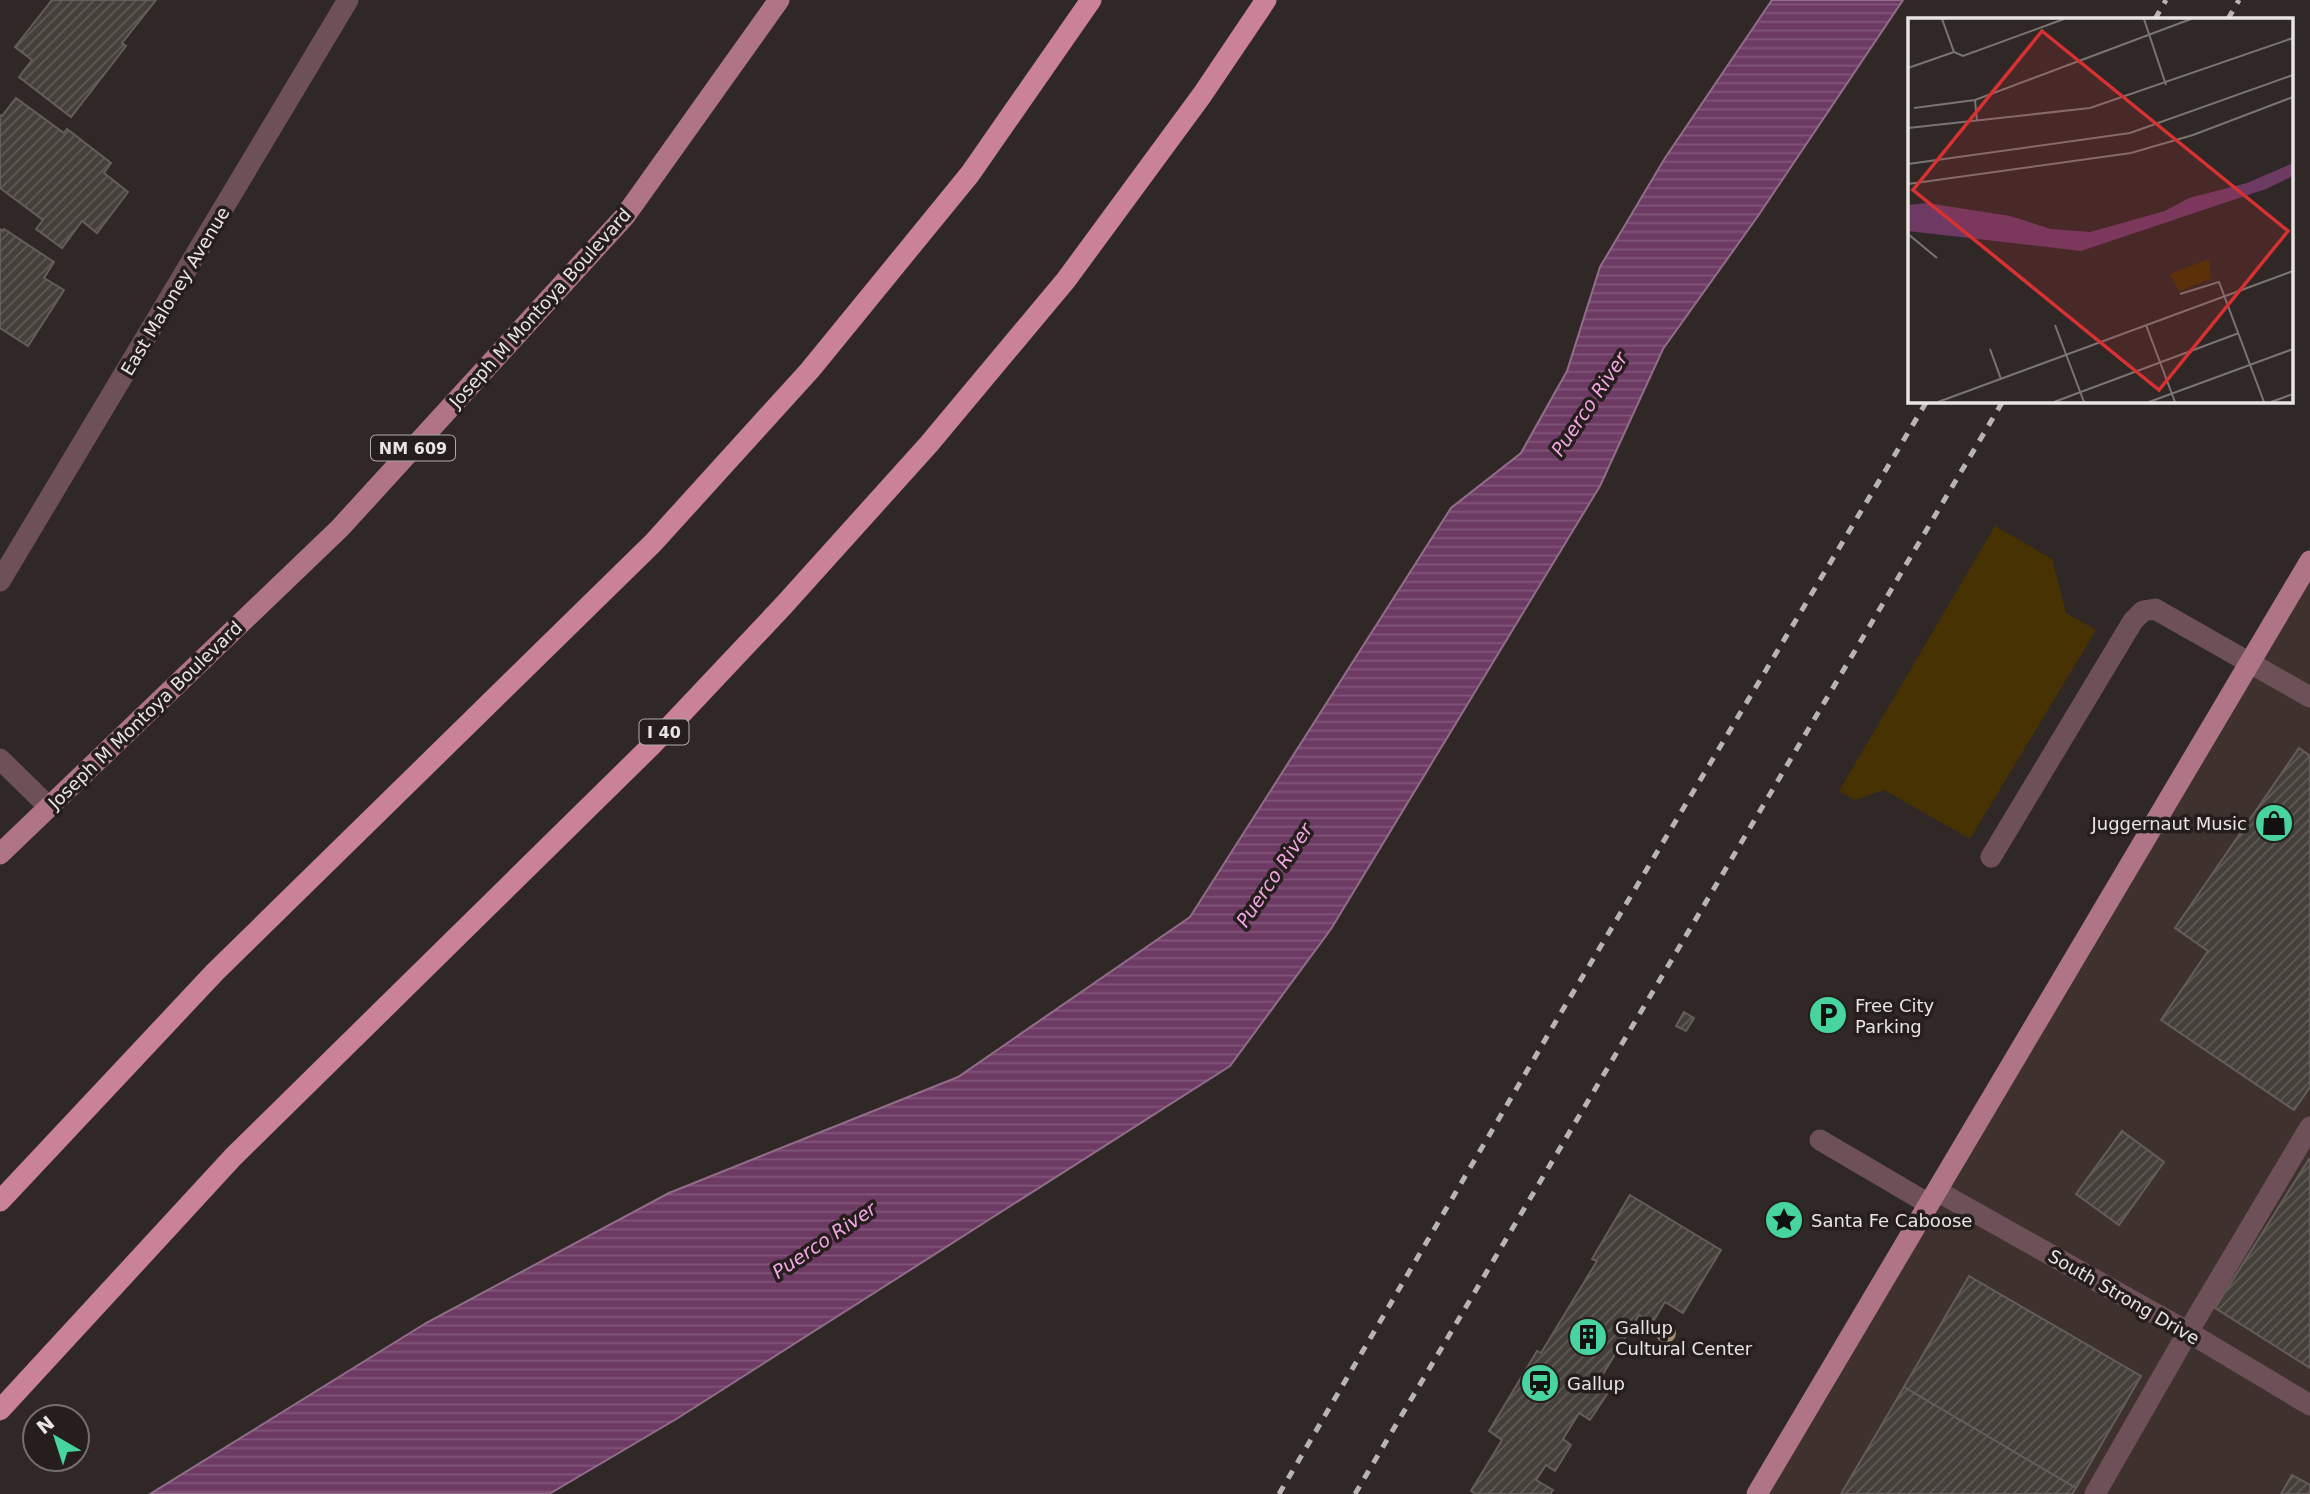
<svg xmlns="http://www.w3.org/2000/svg" width="2310" height="1494" font-family="'DejaVu Sans',sans-serif">
<style>
.built{fill:#3e312e}
.park{fill:#473203}
.water{fill:url(#water-rules);stroke:#926d8a;stroke-width:2}
.building{fill:url(#building-hatch);stroke:#645d59;stroke-width:2}
.lines{fill:none;stroke-linecap:round;stroke-linejoin:round}
.minor{stroke:#6d5058;stroke-width:21}
.major{stroke:#af7485;stroke-width:21}
.highway{stroke:#c98297;stroke-width:21}
.rail{stroke:#b9b3b2;stroke-width:5;stroke-dasharray:9 9;stroke-linecap:butt}
.tree{fill:#9e8c6e}
.labels{text-anchor:middle;dominant-baseline:central;stroke-width:7;stroke-linejoin:round;paint-order:stroke}
.shield{fill:#251e1d;stroke:#afa9a8;stroke-width:2}
.shield-label{font-size:16px;font-weight:bold;fill:#eae5e4}
.street-label{font-size:18px;fill:#eae5e4;stroke:#251e1d}
.poi-label{font-size:18px;fill:#eae5e4;stroke:#251e1d;text-anchor:start}
.water-label{font-size:19px;font-style:italic;fill:#f4a6e5;stroke:#251e1d}
.inset-road{fill:none;stroke:#7a7472;stroke-width:2}
.view{fill:#d73131;fill-opacity:0.15;stroke:#d73131;stroke-width:3.5}
.inset-edge{fill:none;stroke:#eae5e4;stroke-width:3.5}
</style>
<defs>
<pattern id="water-rules" width="6" height="5" patternUnits="userSpaceOnUse" patternTransform="scale(1.75)"><rect width="6" height="5" fill="#6d3a64"/><path d="M0 2.5h6" fill="none" stroke="#82567a"/></pattern>
<pattern id="building-hatch" width="6" height="6" patternUnits="userSpaceOnUse" patternTransform="scale(1.75)"><rect width="6" height="6" fill="#453f3a"/><path d="M-1 1l2-2M0 6l6-6M5 7l2-2" fill="none" stroke="#605b56"/></pattern>
</defs>
<rect width="100%" height="100%" fill="#2f2826"/>
<path class="built" d="M2310 562V1494H1757Z"/>
<path class="park" d="M1995 526 2052 559 2066 613 2096 630 1970 839 1884 790 1855 800 1839 791Z"/>
<path class="water" d="M1772 0H1903L1758 216 1663 349 1600 486 1331 929 1230 1066 678 1418 549 1494H150L426 1323 669 1193 958 1077 1190 917 1451 508 1521 453 1567 371 1600 267 1665 158Z"/>
<path class="building" d="M52 0H156L122 43 126 46 71 117 19 77 32 60 15 47Z
M16 98 64 133 67 129 111 163 104 173 128 192 97 233 82 221 62 248 36 229 43 220 0 188V115L2 116Z
M0 229 3 231 4 229 54 262 44 278 64 290 28 346 0 328Z
M2299 748 2310 756V1087L2294 1110 2161 1020 2208 951 2175 928Z
M1684 1012 1694 1018 1686 1031 1676 1026Z
M2122 1131 2164 1162 2119 1225 2076 1194Z
M2309 1159 2310 1160V1368L2215 1308Z
M1630 1195 1721 1250 1683 1313 1665 1302 1652 1323 1639 1315 1597 1384 1609 1391 1590 1420 1579 1413 1563 1439 1571 1445 1555 1471 1546 1465 1536 1480 1553 1490 1550 1494H1476L1471 1491 1502 1440 1489 1431 1537 1351 1541 1353 1597 1261 1592 1259Z
M1969 1276 2141 1376 2076 1488 1904 1387Z
M1904 1387 2076 1488 2072 1494H1841Z
M2292 1475 2310 1485V1494H2281Z
M2292 1475 2310 1485V1494H2281Z"/>
<g class="lines">
<path class="minor" d="M0 581 348 0
M0 759 49 807
M1991 857 2133 621 2143 611 2155 609 2310 697
M1820 1140 1929 1204
M1937 1191 2188 1332 2310 1405
M2095 1494 2188 1332 2310 1127"/>
<path class="major" d="M0 854 340 528 478 377 625 216 779 0
M1757 1494 2310 561"/>
<path class="highway" d="M0 1201 215 972 653 543 810 370 970 174 1091 0
M0 1410 233 1157 652 745 784 605 929 444 1066 280 1202 95 1266 0"/>
<path class="rail" d="M2155 19 2166 0
M2228 19 2239 0
M1279 1494 1562 1011 1927 401
M1355 1494 2003 401"/>
</g>
<circle class="tree" cx="1666" cy="1333" r="10"/>
<defs>
<symbol id="shop-disc" viewBox="-11 -11 22 22"><circle r="9.5" fill="#47d49e" stroke="#251e1d"/><path d="M-5-2.5h2.3a2.7 3.5 0 0 1 5.4 0H5L5.5 6h-11ZM-1.5-2.5h3a1.5 2.3 0 0 0-3 0Z" fill="#111"/></symbol>
<symbol id="parking-disc" viewBox="-11 -11 22 22"><circle r="9.5" fill="#47d49e" stroke="#251e1d"/><path d="M-3.5-5.5H1a3.5 3.5 0 0 1 0 7H-1V5.5H-3.5ZM-1-3.4V-.6H.8a1.4 1.4 0 0 0 0-2.8Z" fill="#111"/></symbol>
<symbol id="sight-disc" viewBox="-11 -11 22 22"><circle r="9.5" fill="#47d49e" stroke="#251e1d"/><path d="M0-6L1.8-2.2L6-1.7L2.9 1.2L3.7 5.4L0 3.3L-3.7 5.4L-2.9 1.2L-6-1.7L-1.8-2.2Z" fill="#111"/></symbol>
<symbol id="building-disc" viewBox="-11 -11 22 22"><circle r="9.5" fill="#47d49e" stroke="#251e1d"/><path d="M-4-6H4V6H1V3H-1V6H-4ZM-2.5-4.3h1.7v1.8h-1.7ZM.8-4.3h1.7v1.8H.8ZM-2.5-1h1.7V.8h-1.7ZM.8-1h1.7V.8H.8Z" fill="#111"/></symbol>
<symbol id="station-disc" viewBox="-11 -11 22 22"><circle r="9.5" fill="#47d49e" stroke="#251e1d"/><path d="M-3-6H3Q5-6 5-4V2Q5 4 3 4L4.5 6H3L1.5 4h-3L-3 6H-4.5L-3 4Q-5 4-5 2V-4Q-5-6-3-6ZM-3.5-4v3h7v-3ZM-3.5 1v1.5H-2V1ZM2 1v1.5H3.5V1Z" fill="#111"/></symbol>
</defs>
<g fill-rule="evenodd">
<use href="#shop-disc" x="2252" y="801" width="44" height="44"/>
<use href="#parking-disc" x="1806" y="993" width="44" height="44"/>
<use href="#sight-disc" x="1762" y="1198" width="44" height="44"/>
<use href="#building-disc" x="1566" y="1315" width="44" height="44"/>
<use href="#station-disc" x="1518" y="1361" width="44" height="44"/>
</g>
<g class="labels">
<g class="shield">
<rect x="371" y="435.5" width="84" height="25" rx="5"/>
<rect x="639.5" y="719.5" width="49" height="25" rx="5"/>
</g>
<g class="shield-label">
<text x="413" y="448">NM 609</text>
<text x="664" y="732">I 40</text>
</g>
<g class="street-label">
<text transform="translate(175 291) rotate(-59)">East Maloney Avenue</text>
<text transform="translate(540 308) rotate(-48)">Joseph M Montoya Boulevard</text>
<text transform="translate(145 715) rotate(-44)">Joseph M Montoya Boulevard</text>
<text transform="translate(2124 1297) rotate(30)">South Strong Drive</text>
</g>
<g class="poi-label">
<text x="2247" y="823" text-anchor="end">Juggernaut Music</text>
<text x="1855" y="1005">Free City<tspan x="1855" dy="21">Parking</tspan></text>
<text x="1811" y="1220">Santa Fe Caboose</text>
<text x="1615" y="1327">Gallup<tspan x="1615" dy="21">Cultural Center</tspan></text>
<text x="1567" y="1383">Gallup</text>
</g>
<g class="water-label">
<text transform="translate(1589 404) rotate(-56)">Puerco River</text>
<text transform="translate(1274 875) rotate(-56)">Puerco River</text>
<text transform="translate(824 1240) rotate(-34)">Puerco River</text>
</g>
</g>
<g transform="translate(1908 18)">
<rect width="385" height="385" fill="#2f2826"/>
<path d="M301 241 303 261 271 273 262 256Z" fill="#473203"/>
<path d="M385 145V158L358 171 173 233 0 213V187L19 185 102 198 143 211 182 214 257 193 281 180 339 165Z" fill="#6d3a64"/>
<path class="inset-road" d="M34 1 46 34 55 38 156 1M236 1 258 67M0 50 46 34M67 82 69 103M6 90 67 82 283 1M0 110 182 90 385 20M0 146 222 115 385 57M0 166 223 135 285 117 385 79M0 216 29 240M272 276 311 264 356 384M147 307 176 384M238 307 267 384M82 331 93 361M30 384 385 253M146 384 331 315M241 384 385 331M363 384 385 376"/>
<path class="view" d="M134 13 380 213 251 372 5 172Z"/>
<rect width="385" height="385" class="inset-edge"/>
</g>
<g transform="translate(56 1438) rotate(321)"><circle r="33" fill="#251e1d" stroke="#746e6d" stroke-width="2"/>
<path d="M0-5L12 26L0 18L-12 26Z" fill="#47d49e"/>
<text y="-10" font-size="19" font-weight="bold" text-anchor="middle" fill="#eae5e4">N</text>
</g>
</svg>
